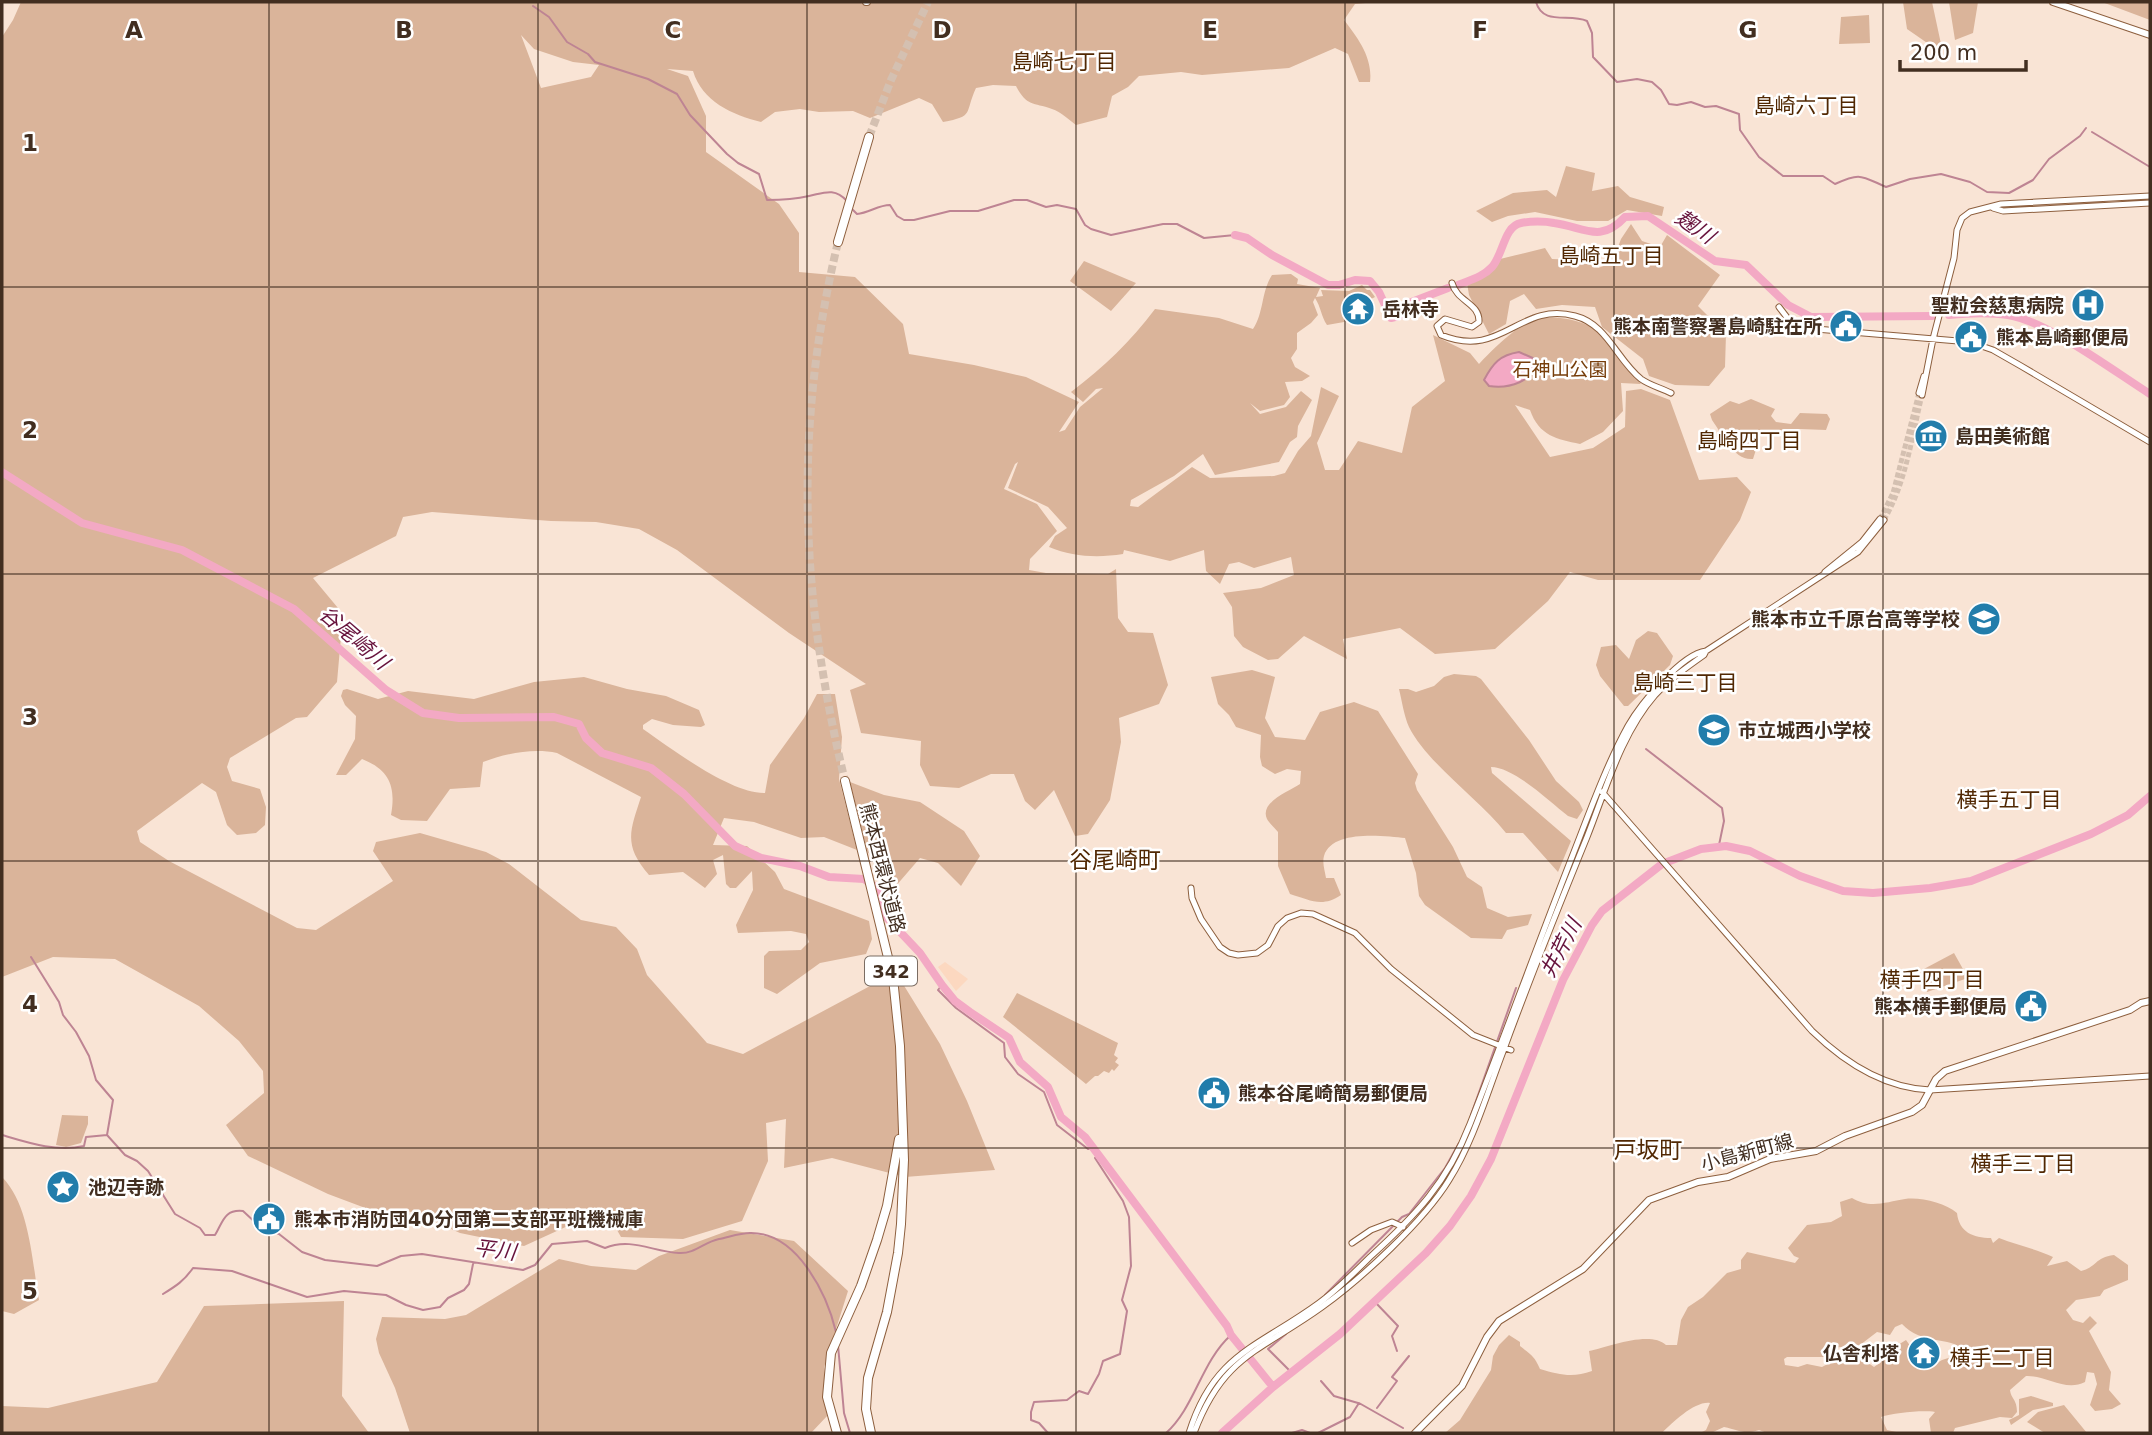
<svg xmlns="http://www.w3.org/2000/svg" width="2152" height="1435" font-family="'DejaVu Sans','Noto Sans JP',sans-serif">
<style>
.built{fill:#fcd8c0}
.green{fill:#dab49a;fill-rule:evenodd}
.water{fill:#f3a9c4;stroke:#be8493;stroke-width:2}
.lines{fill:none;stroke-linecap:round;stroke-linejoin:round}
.stream{stroke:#be8493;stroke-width:2}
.river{stroke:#f3a9c4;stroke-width:8}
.minor-tunnel{stroke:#d4c0b1;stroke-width:5;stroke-dasharray:5 2.5;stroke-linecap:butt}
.highway-tunnel{stroke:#d4c0b1;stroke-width:8;stroke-dasharray:8 4;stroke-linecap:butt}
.minor-casing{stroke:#8d5f3e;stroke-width:7}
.major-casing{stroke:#8d5f3e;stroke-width:8}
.highway-casing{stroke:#8d5f3e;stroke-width:10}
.minor{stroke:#fff;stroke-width:5}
.major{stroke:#fff;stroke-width:6}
.highway{stroke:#fff;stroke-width:8}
.grid{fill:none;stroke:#422e20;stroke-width:2;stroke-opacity:0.55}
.labels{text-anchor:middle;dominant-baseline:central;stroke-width:5;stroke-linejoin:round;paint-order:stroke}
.shield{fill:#fff;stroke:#7b6d63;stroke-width:2}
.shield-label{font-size:18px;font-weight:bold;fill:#422e20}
.poi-label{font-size:19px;font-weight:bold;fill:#422e20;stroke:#fff;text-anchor:start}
.park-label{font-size:19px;fill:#773e0b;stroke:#fff}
.street-label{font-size:19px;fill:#422e20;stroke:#fff}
.neighbourhood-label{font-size:21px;fill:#512803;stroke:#fff}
.water-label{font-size:21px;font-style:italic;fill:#67133c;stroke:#fff}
.quarter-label{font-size:23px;fill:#512803;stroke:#fff}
.grid-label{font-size:23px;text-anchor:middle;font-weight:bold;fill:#422e20;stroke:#fff;stroke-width:5;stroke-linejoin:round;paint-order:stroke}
</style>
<rect width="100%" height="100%" fill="#f9e4d5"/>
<path class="built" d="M945 962 968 979 956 991 938 967Z"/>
<path class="green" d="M21 2H1376L1355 4 1344 20C1358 38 1373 58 1370 82H1359L1348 54 1335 48 1289 68 1202 75 1181 72 1139 76 1128 87 1112 96 1107 117 1076 125C1069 120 1061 112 1052 109 1033 102 1027 107 1016 86L993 85 976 88C964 114 975 116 943 122L932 104 919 98 870 118 853 111 819 112 800 109 775 112 761 122C732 115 702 101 693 71L667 69 688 76 706 116V152L779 204 799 233V272L855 277 903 324 909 354 974 365 1026 377 1079 402 1059 432 1065 430 1080 407 1103 388 1096 389 1083 402 1071 392C1104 367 1131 341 1155 309L1219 318 1253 329C1264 313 1261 292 1272 275L1291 274 1298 279 1297 284 1320 288 1316 297 1323 296 1321 290 1349 291 1362 285 1367 290H1370L1375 297 1369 300 1366 294 1349 302 1356 316 1344 322 1327 325C1321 316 1321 307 1315 298L1313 302 1318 315 1311 323 1297 333V349L1291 358 1295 367 1310 376 1302 381 1285 382 1290 397 1284 405 1260 411 1250 403 1260 414 1286 407 1301 391 1312 400 1298 426 1297 437 1290 442 1279 462 1215 475 1203 454 1174 476 1131 500 1130 506 1138 507 1192 467 1210 478 1274 476 1285 473 1298 451 1311 436 1321 387 1339 396 1317 443 1325 470H1339L1358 441 1402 453 1412 407 1445 381 1433 335 1470 353 1479 364C1489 353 1515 328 1528 322 1548 313 1579 318 1596 330 1613 344 1627 367 1641 384L1621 383 1623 411 1603 432 1580 444C1557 439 1539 436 1530 410L1515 405 1550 457 1593 448 1625 427 1626 391 1641 389 1670 400 1699 480 1737 477 1751 492 1740 520 1700 580H1598L1570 572 1548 601 1495 649 1435 654 1400 628 1343 639 1347 659 1304 636 1278 659 1268 660 1243 647 1234 636 1232 607 1223 593 1261 588 1294 575 1291 557 1254 568 1239 562 1229 564 1220 584 1206 571 1204 550 1170 561 1124 550 1123 554C1098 558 1073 557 1049 547L1055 536 1067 528 1048 507 1008 488 1018 462 1015 464 1004 489 1037 504 1057 531 1030 559 1029 570 1046 573 1108 574 1116 569 1118 618 1128 632 1153 633 1168 685 1159 704 1119 718 1121 742 1110 800 1088 834 1075 836 1054 790 1035 810 1025 801 1014 774H991L959 788 930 786 920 765 921 741 861 733 850 690 866 684 789 633 677 550 639 529 596 522 551 521 432 512 403 517 396 536 313 578 343 614 337 682 307 717 296 718 230 758 227 767 232 781 260 789 266 807 265 825 256 833 237 835 227 825 216 792 202 783 137 831 140 842 169 861 297 928 316 930 393 881 373 851 376 842 420 833 486 852 509 864 581 920 616 927 637 949 647 975 707 1043 743 1054 885 978 903 984 940 1044 967 1101 995 1170 905 1177 832 1158 784 1168 786 1119 766 1123 768 1161 742 1221 683 1239 621 1237 605 1209 524 1246 460 1233 413 1212 368 1209 328 1194 248 1156 226 1125 264 1093 263 1071 239 1041 199 1006 115 959 53 957 2 977V37L13 20ZM521 35 534 49 573 62 599 65 591 77 541 88Z
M1903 2H1932L1941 44 1933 47 1907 29Z
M1949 2H1978L1973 33 1955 40Z
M2102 2H2150V20Z
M1869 15 1870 43 1839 44 1841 17Z
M1566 166 1595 173 1592 191 1618 186 1630 197 1664 207 1662 216 1627 210 1608 221H1577L1535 212 1508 216 1492 222 1476 211 1513 193 1547 190 1556 197Z
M1631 224 1642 241 1660 247 1667 235 1720 275 1698 306 1726 334 1725 367 1709 386 1675 385 1649 376 1643 359 1602 327 1595 307 1562 305 1536 309 1524 294 1510 301 1506 324 1489 334 1469 295 1467 283 1496 260 1545 248 1552 259 1578 260 1596 256 1598 268 1612 263 1621 239Z
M1084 261 1136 283 1111 311 1070 281Z
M1751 399 1775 409 1771 416 1776 422 1791 424 1800 413 1827 414 1830 419 1826 430 1800 429 1791 433 1761 434 1753 459C1734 461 1722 434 1712 420L1710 414 1730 401 1739 404Z
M1648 631 1657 633 1673 656 1670 665 1628 706H1624L1600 676 1596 665 1601 647 1616 645 1629 659 1636 640Z
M1252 670 1275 677 1265 718 1275 737 1305 740 1320 712 1354 702 1378 711 1418 774 1415 783 1417 790 1453 847 1467 877 1482 887 1487 908 1508 917 1532 914 1528 925 1507 930 1502 939 1471 938 1425 905 1419 896 1416 873 1405 838C1384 836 1332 829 1324 856 1322 863 1325 871 1326 878H1334L1341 895C1322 908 1310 900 1290 894L1278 866V832C1275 828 1269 823 1267 819 1259 802 1290 791 1300 784L1301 771 1287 769 1275 774 1262 766 1260 757 1261 735 1236 727 1229 715 1218 704 1211 677Z
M1454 674 1476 676 1481 679 1529 740 1556 781 1579 802 1583 810 1577 819 1568 816C1550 802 1514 767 1491 767L1492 773 1571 841 1558 872 1523 833H1506C1479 799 1427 763 1409 727 1404 716 1402 701 1399 689H1408L1416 692 1434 686 1444 677Z
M584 677 627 689 666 696 699 710 705 725 701 727 673 725 652 719 643 725V729C672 749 731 794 765 793L770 765 804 718 817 694H835L842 737 839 779 857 850 824 837 801 838 754 822 724 818 713 845 747 846 775 872 784 889 869 921 872 939 866 954 820 963 777 994 764 988V956L769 951 801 950 809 942 806 934 791 931 738 933 736 925 753 890 752 871 736 888H730L726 884 723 855 713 860 717 874 705 888 683 872 649 875C623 845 630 831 641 797L557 753C534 748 506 753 483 762L480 787 450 789 427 821 401 820 391 815C396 787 390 770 362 759L346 775H336L355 739 356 716 345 705 341 696 343 690 347 689 378 699 408 691 474 699 534 682Z
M850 782 884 795 920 802 964 831 980 856 961 886 938 863 920 858 895 887 867 851Z
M1954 953 1968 978 1927 992 1922 970Z
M1017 993 1118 1043 1114 1055 1118 1058 1115 1062 1119 1065 1114 1071 1112 1069 1109 1073 1104 1071 1098 1076H1095L1086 1084 1003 1017Z
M62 1115 88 1116V1124L81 1143 66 1147 56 1145Z
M2 1177C30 1205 32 1262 39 1300L14 1314 2 1311Z
M1852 1198C1870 1209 1886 1202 1905 1199 1921 1197 1945 1203 1957 1213 1959 1232 1973 1238 1991 1238L1993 1243 1999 1238C2017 1245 2036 1249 2053 1257L2047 1266 2067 1261 2081 1271C2096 1268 2095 1257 2114 1255L2128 1265V1280L2104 1290 2100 1296 2076 1300 2066 1310 2073 1320 2083 1323 2090 1316 2097 1323 2089 1331 2111 1372 2109 1390 2121 1404 2112 1409 2095 1411 2090 1405 2097 1384 2094 1373 2087 1372 2085 1382C2065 1392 2046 1375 2026 1376L2010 1390C2011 1399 2017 1399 2017 1412L2012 1418 2000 1417 1955 1428 1953 1433H1931L1929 1419 1935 1412C1922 1410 1893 1413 1881 1417L1887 1430 1901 1433H1767L1759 1430C1743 1435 1739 1430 1724 1427L1711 1433H1700L1706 1430 1710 1421 1706 1412 1710 1403C1695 1401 1673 1422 1662 1433H1445L1460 1420 1491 1370 1493 1356 1499 1345 1509 1335 1520 1342V1346C1531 1355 1534 1355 1540 1369 1560 1375 1573 1378 1592 1371L1589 1351C1608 1347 1650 1330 1666 1345H1677L1681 1320 1688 1307 1703 1297 1727 1273 1741 1269V1260L1747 1252 1795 1263 1799 1258 1794 1256 1788 1248 1807 1225 1831 1222 1842 1216 1840 1202ZM1902 1324C1921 1345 1950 1336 1964 1350V1353L1942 1360 1927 1369 1917 1367 1909 1357 1911 1347 1906 1340 1893 1348 1881 1347V1362L1874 1367 1861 1358 1851 1357 1839 1358 1822 1367 1807 1364 1798 1367 1785 1365 1784 1359 1787 1357H1824L1832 1348 1860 1345 1877 1332 1890 1335 1895 1327Z
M730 1230 794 1241 848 1291 824 1367 828 1415 811 1433H410L395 1388 379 1353 376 1339 382 1317 445 1319 466 1315 559 1259 591 1266 636 1270 659 1256Z
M344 1301 342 1396 369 1433H2V1406L48 1408 157 1382 204 1306Z
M2031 1396 2053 1403V1406L2033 1410 2011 1425 2009 1420 2019 1415V1399Z
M2064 1405 2087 1433H2045L2027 1422 2038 1412Z"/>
<path class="water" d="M1519 352 1535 359C1537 382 1507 389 1489 386L1484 380C1493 363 1500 355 1519 352Z"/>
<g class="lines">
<path class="stream" d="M1536 2C1543 26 1569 13 1587 21L1592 33 1593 57 1617 82 1637 79 1652 82 1661 90 1669 104 1677 105 1691 102 1705 107 1716 106 1739 114 1740 130 1759 157 1783 176H1823L1835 184C1861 172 1861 176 1886 187L1910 179 1941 174 1970 182 1987 192 2009 193 2033 180 2049 159 2080 136 2086 128
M533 6 549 17 567 42 588 54 595 62 648 79 677 94 690 115 727 154 738 163 759 174 767 200C781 200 796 199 809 196 824 193 834 187 847 201
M2092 132 2150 167
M852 209 857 214C869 213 878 205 890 205L897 216 904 220H914L950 211H978L1014 200H1027L1046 207 1057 205 1076 209 1085 225 1091 229 1111 235 1163 224H1177L1204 238 1235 235
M1646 749 1722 808 1724 821 1719 845
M31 957 59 1002 63 1015 76 1032 89 1056 96 1080 113 1100 107 1135
M942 985 938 990 956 1008 1004 1043 1005 1057 1018 1074 1044 1092 1057 1125 1088 1149 1093 1147
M1471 1115 1516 988
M2 1135C29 1143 56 1152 84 1146L86 1137 107 1135 125 1155 137 1161 148 1171 175 1214 200 1228 205 1235H215C223 1222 224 1209 243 1211L257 1224 279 1234 302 1252 325 1260 377 1266 401 1256 422 1254 523 1270 535 1265 552 1244 587 1241 605 1248C631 1237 653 1252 679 1253 695 1254 704 1242 719 1239 729 1237 740 1233 750 1233 797 1232 827 1294 836 1332
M163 1294C176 1286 184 1281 193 1268L232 1271 307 1297 344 1291 386 1295 406 1305 423 1310 440 1307 448 1298 464 1290 469 1284 473 1264
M1325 1295 1402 1217 1409 1214 1445 1168 1459 1143
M1375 1302 1398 1326 1392 1336 1397 1351
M1286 1334 1268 1349 1293 1374
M838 1345 844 1413 850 1433
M1321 1381 1334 1396 1358 1403
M1377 1408 1397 1381 1392 1377 1409 1356
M1048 1433 1039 1423 1031 1420V1412L1034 1402 1067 1400 1079 1391 1088 1394 1099 1374 1103 1361 1120 1354 1127 1311 1122 1300 1131 1266 1129 1217 1123 1201 1095 1158 1098 1155
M1166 1433C1195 1407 1201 1362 1231 1335
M1292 1433 1302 1430 1310 1433
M1318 1433 1350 1417 1359 1403 1403 1428"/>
<path class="river" d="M1235 235 1247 238 1272 255 1328 285H1339L1355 280 1370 281 1379 292 1391 318 1399 316 1409 303 1448 288
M1458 285C1470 280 1483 277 1492 267 1503 255 1504 226 1521 223 1530 221 1545 221 1554 223 1584 227 1600 244 1625 217L1648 216 1715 261 1746 265 1788 305 1811 317 1932 316
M1949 315C1968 313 1989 312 2008 315 2047 321 2115 372 2150 394
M2 472 82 523 182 550 294 609 386 690 423 713 459 718 554 717 579 724 586 738 602 753 651 768 684 794 735 846 761 858 800 866 829 877 864 879 878 889 887 918 920 953 942 985 955 1001 970 1012 1009 1038 1020 1062 1048 1087 1061 1117 1085 1137 1227 1326 1231 1335 1273 1387
M1222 1433 1273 1387 1340 1334 1426 1253 1450 1226 1471 1196 1491 1159 1563 980 1592 925 1602 911 1662 864 1701 849 1726 846 1750 851 1800 876 1843 891 1873 893 1930 888 1971 881 2091 834 2128 815 2150 796"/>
<path class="minor-tunnel" d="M1880 519 1893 493 1919 393
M1884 520C1906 483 1912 436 1922 395"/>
<path class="highway-tunnel" d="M869 137 891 80 928 2
M838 242C793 429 800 595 845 781"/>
<defs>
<path id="minor" d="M1993 208 2003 211 2150 203
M1452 283C1457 302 1480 303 1479 322L1472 327 1445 319 1437 326 1441 335C1502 360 1519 301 1575 316 1607 324 1617 360 1641 379 1649 385 1661 388 1671 393
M1779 307 1789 320 1804 328 1970 342 1993 350 2021 366 2150 442
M1919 393 1924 376
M1922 395 1933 339 1954 258 1957 230 1962 218 1970 212 2001 204 2150 196
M1825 572 1862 542 1880 519
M1602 792 1812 1031C1844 1062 1884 1088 1930 1090L2150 1076
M1191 888 1192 898 1201 919 1220 947 1229 953 1238 955 1257 953 1268 945 1278 926 1287 918 1301 913 1313 914 1355 933 1391 969 1473 1035 1511 1050
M1352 1243 1371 1230 1392 1222 1403 1227
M1189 1433C1214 1353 1259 1347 1319 1303 1337 1290 1354 1273 1370 1257 1416 1215 1447 1183 1470 1124 1505 1035 1537 946 1572 857 1589 814 1605 768 1628 726 1640 705 1681 654 1706 651L1858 552 1884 520
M1194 1433C1223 1355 1261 1351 1322 1307 1361 1279 1424 1221 1449 1180 1474 1140 1487 1093 1504 1049 1530 978 1558 908 1587 837 1606 789 1621 734 1655 695 1670 679 1687 667 1704 655L1706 651"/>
<path id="major" d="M866 2H867
M2053 2 2150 35
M1415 1433 1462 1386 1487 1337 1499 1321 1583 1269 1649 1200 1698 1182 1728 1177 1770 1159 1816 1151 1845 1136 1912 1112 1922 1105 1936 1079 1945 1071 2130 1010 2141 1003 2150 1001"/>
<path id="highway" d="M838 242 869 137
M845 781 893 978 900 1046 904 1160 901 1224 898 1253 887 1312 868 1378 866 1409 871 1433
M837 1433 827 1397 831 1353 861 1286 877 1240 887 1206 899 1139"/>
</defs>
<use href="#minor" class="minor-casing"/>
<use href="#major" class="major-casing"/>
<use href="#highway" class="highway-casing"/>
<use href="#minor" class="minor"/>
<use href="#major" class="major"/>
<use href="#highway" class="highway"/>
</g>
<path class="grid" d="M269 2V1433M538 2V1433M807 2V1433M1076 2V1433M1345 2V1433M1614 2V1433M1883 2V1433M2 287H2150M2 574H2150M2 861H2150M2 1148H2150"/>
<defs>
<symbol id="hospital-disc" viewBox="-11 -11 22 22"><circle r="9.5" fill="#227dab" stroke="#fff"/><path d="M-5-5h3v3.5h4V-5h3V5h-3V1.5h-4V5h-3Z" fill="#fff"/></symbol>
<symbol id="temple-disc" viewBox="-11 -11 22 22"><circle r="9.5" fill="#227dab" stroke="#fff"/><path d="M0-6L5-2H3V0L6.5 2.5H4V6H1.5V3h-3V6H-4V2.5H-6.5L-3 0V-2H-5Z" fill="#fff"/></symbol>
<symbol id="civic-disc" viewBox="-11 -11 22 22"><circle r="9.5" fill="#227dab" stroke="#fff"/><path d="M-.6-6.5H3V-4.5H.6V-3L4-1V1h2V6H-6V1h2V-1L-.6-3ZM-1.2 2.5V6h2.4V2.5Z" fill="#fff"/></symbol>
<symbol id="museum-disc" viewBox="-11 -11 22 22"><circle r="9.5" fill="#227dab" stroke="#fff"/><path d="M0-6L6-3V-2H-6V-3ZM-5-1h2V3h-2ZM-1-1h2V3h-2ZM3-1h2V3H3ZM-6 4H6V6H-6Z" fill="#fff"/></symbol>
<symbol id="school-disc" viewBox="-11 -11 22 22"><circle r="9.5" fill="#227dab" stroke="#fff"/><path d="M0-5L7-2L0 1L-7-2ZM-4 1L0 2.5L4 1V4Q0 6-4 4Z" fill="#fff"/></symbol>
<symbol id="sight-disc" viewBox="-11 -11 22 22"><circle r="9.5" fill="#227dab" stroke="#fff"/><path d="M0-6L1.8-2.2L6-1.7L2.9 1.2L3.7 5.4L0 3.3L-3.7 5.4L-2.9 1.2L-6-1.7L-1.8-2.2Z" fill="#fff"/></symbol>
</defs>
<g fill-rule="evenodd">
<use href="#hospital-disc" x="2069" y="286" width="38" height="38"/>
<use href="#temple-disc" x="1339" y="290" width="38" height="38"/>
<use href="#civic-disc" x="1827" y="307" width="38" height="38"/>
<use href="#civic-disc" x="1952" y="318" width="38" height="38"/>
<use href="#museum-disc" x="1912" y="417" width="38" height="38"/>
<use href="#school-disc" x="1965" y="600" width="38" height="38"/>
<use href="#school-disc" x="1695" y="711" width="38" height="38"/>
<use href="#civic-disc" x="2012" y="987" width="38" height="38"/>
<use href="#civic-disc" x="1195" y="1074" width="38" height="38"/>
<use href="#sight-disc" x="44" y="1168" width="38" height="38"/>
<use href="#civic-disc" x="250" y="1200" width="38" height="38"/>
<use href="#temple-disc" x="1905" y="1334" width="38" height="38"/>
</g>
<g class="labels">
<rect class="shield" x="865" y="956.5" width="52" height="29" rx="5"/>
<g class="shield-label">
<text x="891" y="971">342</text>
</g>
<g class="poi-label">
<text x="2064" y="305" text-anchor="end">聖粒会慈恵病院</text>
<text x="1382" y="309">岳林寺</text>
<text x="1822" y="326" text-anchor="end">熊本南警察署島崎駐在所</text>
<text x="1996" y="337">熊本島崎郵便局</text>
<text x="1955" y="436">島田美術館</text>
<text x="1960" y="619" text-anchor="end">熊本市立千原台高等学校</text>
<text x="1738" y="730">市立城西小学校</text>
<text x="2007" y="1006" text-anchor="end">熊本横手郵便局</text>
<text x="1238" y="1093">熊本谷尾崎簡易郵便局</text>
<text x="88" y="1187">池辺寺跡</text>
<text x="294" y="1219">熊本市消防団40分団第二支部平班機械庫</text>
<text x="1899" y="1353" text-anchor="end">仏舎利塔</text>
</g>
<g class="park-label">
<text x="1560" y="369">石神山公園</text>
</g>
<g class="street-label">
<text transform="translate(883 868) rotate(76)">熊本西環状道路</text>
<text transform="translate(1747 1152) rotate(-15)">小島新町線</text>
</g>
<g class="neighbourhood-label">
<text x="1064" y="62">島崎七丁目</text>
<text x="1806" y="106">島崎六丁目</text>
<text x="1611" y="256">島崎五丁目</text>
<text x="1749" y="441">島崎四丁目</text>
<text x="1685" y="683">島崎三丁目</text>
<text x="2009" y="800">横手五丁目</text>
<text x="1932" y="980">横手四丁目</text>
<text x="2023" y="1164">横手三丁目</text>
<text x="2002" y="1358">横手二丁目</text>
</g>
<g class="water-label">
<text transform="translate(1695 227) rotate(34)">麹川</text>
<text transform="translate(354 638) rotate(41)">谷尾崎川</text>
<text transform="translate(1561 948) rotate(-62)">井芹川</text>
<text transform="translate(495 1250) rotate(7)">平川</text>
</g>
<g class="quarter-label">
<text x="1115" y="860">谷尾崎町</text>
<text x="1648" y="1150">戸坂町</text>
</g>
</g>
<g class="grid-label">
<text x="134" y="38">A</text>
<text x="404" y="38">B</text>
<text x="673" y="38">C</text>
<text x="942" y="38">D</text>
<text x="1210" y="38">E</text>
<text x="1480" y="38">F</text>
<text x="1748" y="38">G</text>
<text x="30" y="151">1</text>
<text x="30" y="438">2</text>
<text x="30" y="725">3</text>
<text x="30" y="1012">4</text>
<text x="30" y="1299">5</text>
</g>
<rect width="2152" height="1435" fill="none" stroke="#422e20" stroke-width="7"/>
<path d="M1900 60v10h126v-10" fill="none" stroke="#422e20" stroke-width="3.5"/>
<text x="1910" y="60" font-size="21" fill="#422e20" stroke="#ffffff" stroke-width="5" paint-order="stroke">200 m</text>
</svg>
